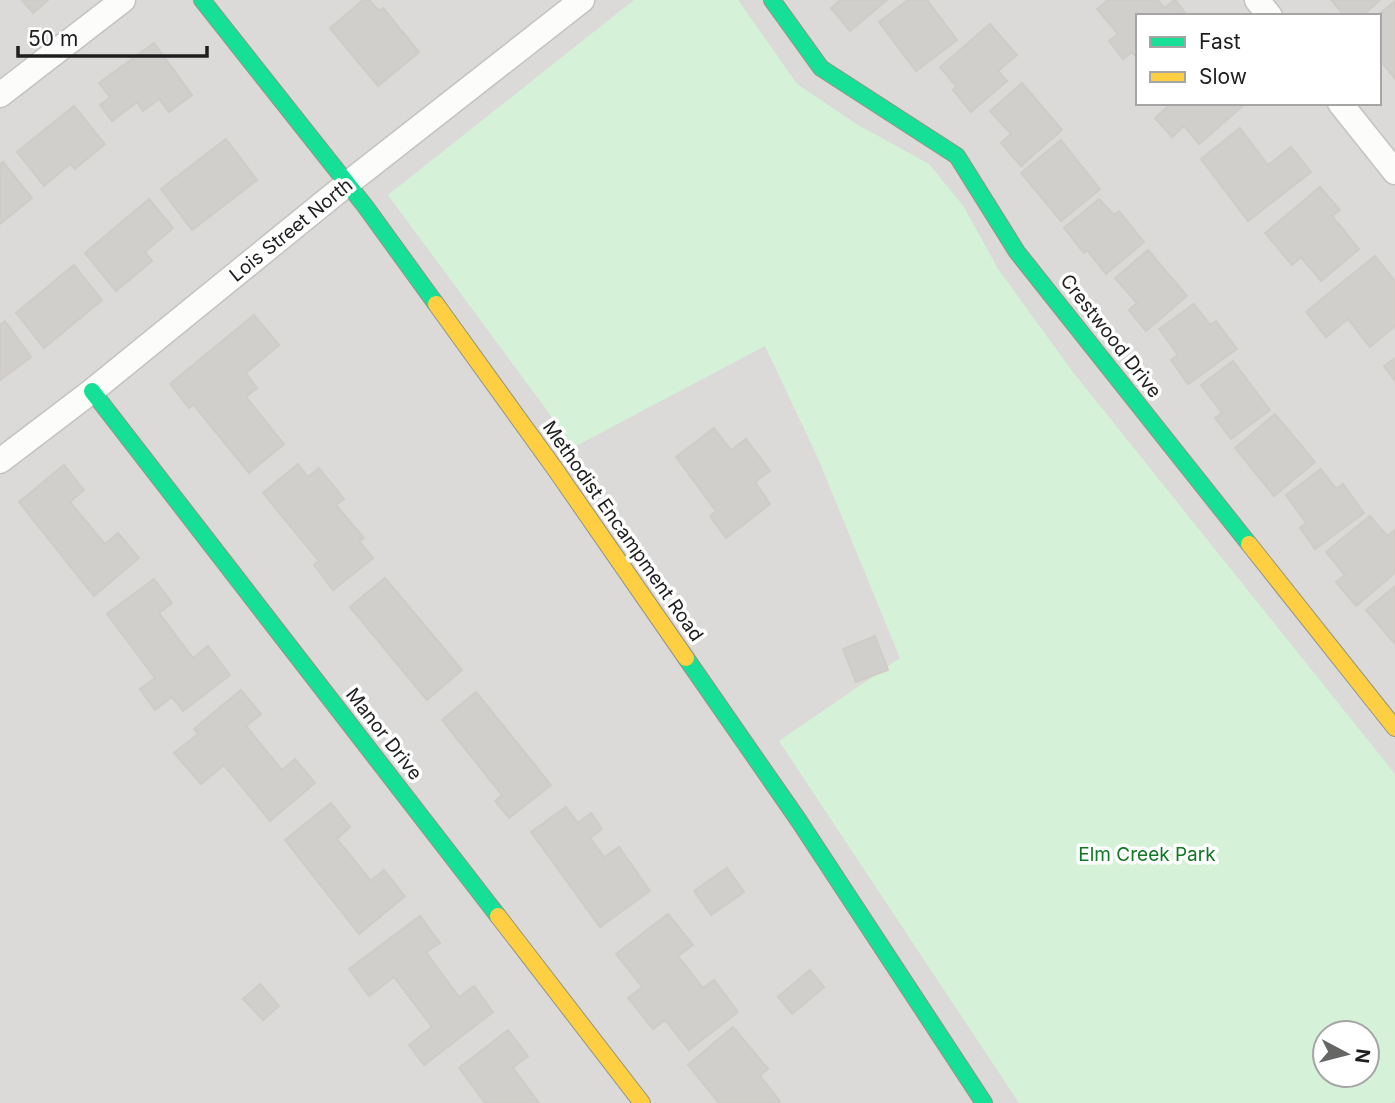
<svg xmlns="http://www.w3.org/2000/svg" width="1395" height="1103" font-family="Inter,sans-serif">
<style>
.residential{fill:#dbdad8;fill-rule:evenodd}
.park{fill:#d5f2d8;fill-rule:evenodd}
.building{fill:#d0cfcc;stroke:#cfccc8;stroke-width:2}
.lines{fill:none;stroke-linecap:round;stroke-linejoin:round}
.street-casing{stroke:#c3c3c1;stroke-width:27}
.fast-casing{stroke:#91957f;stroke-width:18}
.slow-casing{stroke:#91957f;stroke-width:18}
.street{stroke:#fcfcfb;stroke-width:24}
.fast{stroke:#16e098;stroke-width:16}
.slow{stroke:#ffcf43;stroke-width:16}
.labels{text-anchor:middle;dominant-baseline:central;stroke-width:7;stroke-linejoin:round;paint-order:stroke}
.street-label{font-size:19px;fill:#1e1e1e;stroke:#fff}
.park-label{font-size:19px;fill:#107724;stroke:#fff}
</style>
<rect width="100%" height="100%" fill="#ecebe6"/>
<path class="residential" d="M0 0H1395V1103H0ZM1138 16H1379V103H1138ZM1325 1033H1367V1075H1325Z"/>
<path class="park" d="M634 0H738L797 84 858 125 929 164 964 207 998 269 1072 371 1395 774V1101L1392 1103H1019L779 741 900 658 817 456 765 346 574 447 388 195ZM1325 1033H1367V1075H1325Z"/>
<path class="building" d="M22 0H48L33 13Z
M363 0H369L379 11 383 8 419 52 378 86 330 28Z
M840 0H887L850 31 831 8Z
M908 0H927L957 40 916 71 879 22Z
M1108 0H1158L1164 8 1175 0 1188 16H1138V59L1132 52 1123 59 1109 41 1118 34 1097 9Z
M1331 0H1380L1362 16H1345Z
M1395 1V79L1379 59V16H1377Z
M990 24 1017 55 998 71 1007 81 971 112 953 90 956 86 940 67Z
M154 43 192 95 169 112 159 99 143 111 137 102 112 121 100 105 110 97 99 83Z
M1022 83 1062 130 1021 166 1001 143 1011 134 990 111Z
M1165 103H1246L1199 144 1184 126 1172 137 1155 118 1168 106Z
M74 106 105 144 75 169 70 164 44 186 17 152Z
M1240 128 1268 165 1291 147 1311 172 1248 221 1201 159Z
M226 139 257 180 192 230 161 189Z
M1061 140 1100 189 1061 221 1021 173Z
M3 162 32 198 0 224V165Z
M1320 187 1340 210 1332 216 1359 249 1321 281 1301 257 1292 265 1265 233Z
M149 199 173 228 145 252 152 261 116 291 85 253Z
M1099 199 1114 215 1119 211 1144 242 1106 274 1087 250 1084 253 1064 228Z
M1148 250 1187 296 1146 331 1129 310 1137 303 1115 278Z
M1375 256 1395 281V326L1370 347 1348 319 1326 337 1306 312Z
M74 265 102 300 44 348 16 313Z
M1194 304 1210 325 1216 321 1237 349 1188 384 1171 360 1178 355 1159 329Z
M254 315 279 345 246 373 257 388 246 397 284 444 249 473 193 404 189 408 170 384Z
M5 321 31 357 0 380V325Z
M1395 358V381L1384 366Z
M1233 361 1270 410 1231 439 1215 418 1222 413 1201 385Z
M1275 414 1315 462 1274 496 1235 448Z
M714 428 731 450 746 439 770 471 755 482 770 504 726 538 710 516 716 511 676 457Z
M298 464 308 477 319 468 344 499 336 505 364 538 359 541 373 558 333 590 314 565 319 561 263 493Z
M64 465 84 490 70 502 105 544 118 533 139 558 94 596 19 502Z
M1321 469 1336 489 1343 484 1364 513 1315 549 1300 528 1306 523 1286 495Z
M1370 516 1387 536 1395 530V573L1356 606 1336 582 1345 575 1326 552Z
M385 578 462 670 427 700 350 607Z
M154 579 172 603 159 613 193 658 208 646 230 675 183 711 172 697 155 710 140 689 155 678 107 614Z
M1395 586V644L1366 610Z
M875 636 888 670 856 682 843 649Z
M241 690 261 714 246 726 282 770 295 759 315 783 270 821 224 765 201 784 174 753 198 734 194 729Z
M476 692 551 785 509 818 495 801 502 795 442 720Z
M331 803 350 827 337 839 371 881 384 870 405 896 359 934 285 840Z
M566 807 578 823 591 813 602 829 590 838 604 857 619 847 650 891 600 927 531 832Z
M727 868 744 892 711 915 694 891Z
M668 914 693 945 678 956 703 988 714 980 738 1012 689 1050 665 1020 653 1029 628 998 642 987 616 954Z
M420 916 440 943 426 952 459 997 474 986 493 1012 424 1065 409 1045 432 1027 394 977 369 996 349 969Z
M810 970 824 987 792 1014 778 997Z
M260 984 279 1006 263 1020 243 999Z
M733 1027 768 1069 760 1076 780 1101 777 1103H719L688 1065Z
M508 1030 528 1056 513 1068 539 1103H485L459 1068Z"/>
<g class="lines">
<defs>
<path id="street" d="M1257 0 1270 16
M0 95 123 0
M1340 103 1395 172
M0 461 92 391 347 184 582 0"/>
<path id="fast" d="M202 0 365 206 436 304
M772 0 821 68 957 156 1017 252 1249 544
M92 391 498 916
M686 658 799 821 984 1103"/>
<path id="slow" d="M436 304 555 469 686 658
M1249 544 1395 728
M498 916 642 1103"/>
</defs>
<use href="#street" class="street-casing"/>
<use href="#fast" class="fast-casing"/>
<use href="#slow" class="slow-casing"/>
<use href="#street" class="street"/>
<use href="#fast" class="fast"/>
<use href="#slow" class="slow"/>
</g>
<g class="labels">
<g class="street-label">
<text transform="translate(291 230) rotate(-39)">Lois Street North</text>
<text transform="translate(1111 336) rotate(52)">Crestwood Drive</text>
<text transform="translate(623 531) rotate(55)">Methodist Encampment Road</text>
<text transform="translate(384 734) rotate(52)">Manor Drive</text>
</g>
<g class="park-label">
<text x="1147" y="854">Elm Creek Park</text>
</g>
</g>
<rect x="1136" y="14" width="245" height="91" fill="#ffffff" stroke="#a5a5a5" stroke-width="2"/>
<rect x="1150" y="37" width="35" height="10" fill="#16e098" stroke="#a5a5a5" stroke-width="2"/>
<text x="1199" y="49" font-size="21" fill="#1e1e1e">Fast</text>
<rect x="1150" y="72" width="35" height="10" fill="#ffcf43" stroke="#a5a5a5" stroke-width="2"/>
<text x="1199" y="84" font-size="21" fill="#1e1e1e">Slow</text>
<g transform="translate(1346 1054) rotate(97)"><circle r="33" fill="#ffffff" stroke="#a5a5a5" stroke-width="2"/>
<path d="M0-5L12 26L0 18L-12 26Z" fill="#666664"/>
<text y="-10" font-size="19" font-weight="bold" text-anchor="middle" fill="#1e1e1e">N</text>
</g>
<path d="M18 46v10h189v-10" fill="none" stroke="#1e1e1e" stroke-width="3.5"/>
<text x="28" y="46" font-size="21" fill="#1e1e1e" stroke="#ffffff" stroke-width="5" paint-order="stroke">50 m</text>
</svg>
